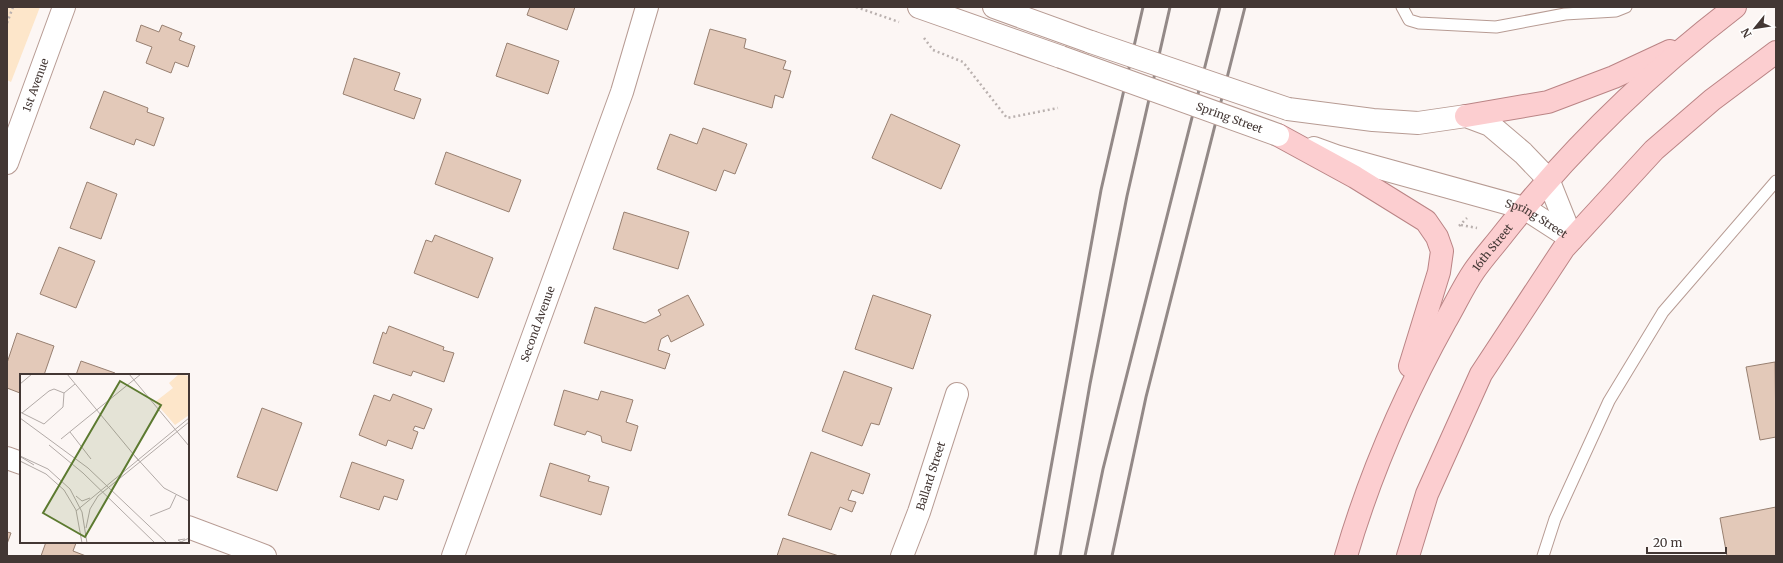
<svg xmlns="http://www.w3.org/2000/svg" width="1783" height="563" font-family="Merriweather,serif">
<style>
.green{fill:#fde6ca}
.building{fill:#e3c9b9;stroke:#988071}
.lines{fill:none;stroke-linecap:round;stroke-linejoin:round}
.service-casing{stroke:#b79b93;stroke-width:13}
.minor-casing{stroke:#b79b93;stroke-width:24}
.secondary-casing{stroke:#b79b93;stroke-width:24}
.primary-casing{stroke:#ba8485;stroke-width:24}
.path{stroke:#bab1af;stroke-width:2.5;stroke-dasharray:2 3;stroke-linecap:butt}
.service{stroke:#fff;stroke-width:11}
.minor{stroke:#fff;stroke-width:22}
.secondary{stroke:#fff;stroke-width:22}
.primary{stroke:#fcced0;stroke-width:22}
.rail{stroke:#938987;stroke-width:3}
.secondary-bridge-casing{stroke:#b79b93;stroke-width:24;stroke-linecap:butt}
.secondary-bridge{stroke:#fff;stroke-width:22}
.labels{text-anchor:middle;dominant-baseline:central;stroke-width:3.5;stroke-linejoin:round;paint-order:stroke}
.street-label{font-size:11px;fill:#433734;stroke:#fff}
.inset-road{fill:none;stroke:#b2aaa7;stroke-width:1}
.view{fill:#5c7a30;fill-opacity:0.15;stroke:#5c7a30;stroke-width:2}
.inset-edge{fill:none;stroke:#433734;stroke-width:2}
</style>
<rect width="100%" height="100%" fill="#fcf6f4"/>
<path class="green" d="M7 7H40L11 82 7 80Z"/>
<path class="building" d="M530 7H575L567 30 527 15Z
M141 25 159 32 162 25 182 33 179 40 195 46 188 67 175 62 171 73 146 63 152 47 136 41Z
M710 29 746 39 744 48 786 61 783 69 791 71 783 98 775 95 772 108 694 84Z
M507 43 559 61 548 94 496 76Z
M354 58 400 73 394 90 421 99 414 119 343 94Z
M104 91 148 108 147 112 164 118 154 146 136 139 134 145 90 128Z
M891 114 960 145 941 189 872 158Z
M703 128 747 144 735 174 724 170 716 191 657 169 670 134 697 144Z
M446 152 521 180 509 212 435 184Z
M87 182 117 194 101 239 70 228Z
M624 212 689 232 678 269 613 249Z
M435 235 493 258 478 298 414 273 426 240 432 242Z
M59 247 95 261 76 308 40 294Z
M688 295 704 325 671 342 668 335 661 339 658 350 670 354 665 369 584 343 595 307 645 323 661 315 658 310Z
M873 295 931 315 913 369 855 349Z
M389 326 444 347 443 350 454 353 444 382 413 371 411 376 373 363 383 332 386 334Z
M17 333 54 346 44 375H21L20 393 7 388V363Z
M81 361 115 373V375H76Z
M1775 362 1776 437 1760 440 1746 367Z
M844 371 892 388 879 425 871 423 862 446 822 431Z
M564 390 598 400 601 391 633 400 626 422 638 426 631 451 602 442 601 436 587 431 585 435 554 425Z
M393 394 432 409 424 429 415 426 413 430 418 432 412 449 388 440 386 446 359 435 374 395 390 401Z
M262 408 302 423 277 491 237 477Z
M811 452 870 474 863 494 852 490 848 500 856 502 852 512 840 507 831 530 788 515Z
M352 462 404 480 397 500 384 496 379 510 340 497Z
M550 463 590 476 588 481 609 487 601 515 540 496Z
M1776 507V556H1727L1720 518Z
M7 532 11 533 7 544Z
M783 538 839 556H777Z
M46 542H73L76 543 73 551 86 556H41Z"/>
<g class="lines">
<defs>
<path id="service" d="M1402 7 1409 20 1419 23 1496 27 1565 14 1616 11 1626 7
M1543 556 1555 519 1609 401 1663 312 1776 181"/>
<g id="minor">
<path id="s1" d="M7 163 64 7"/>
<path d="M7 458 21 463"/>
<path d="M188 527 265 556"/>
<path id="s2" d="M453 556 622 92 647 7"/>
<path id="s3" d="M902 556 919 512 957 394"/>
</g>
<g id="secondary">
<path d="M919 7 1061 57"/>
<path d="M994 7 1091 42"/>
<path d="M1288 109 1373 120 1418 123 1466 116 1490 125 1523 153 1548 179 1572 239"/>
<path id="s4" d="M1314 148 1336 156 1524 208 1572 239"/>
</g>
<g id="primary">
<path d="M1466 116 1548 102 1614 77 1670 51"/>
<path d="M1278 135 1355 177 1426 221 1437 237 1442 251 1439 272 1410 366"/>
<path id="s5" d="M1346 556C1370 474 1404 396 1445 322 1455 305 1463 287 1474 271 1483 258 1494 246 1504 233 1571 148 1649 73 1735 7"/>
<path d="M1408 556 1427 494 1481 374 1564 248 1654 150 1712 100 1776 52"/>
</g>
</defs>
<use href="#service" class="service-casing"/>
<use href="#minor" class="minor-casing"/>
<use href="#secondary" class="secondary-casing"/>
<use href="#primary" class="primary-casing"/>
<path class="path" d="M856 7 899 22
M7 23 13 7
M924 38 933 50 963 62 1007 118 1058 108
M1461 225 1477 228
M1459 226 1467 218"/>
<use href="#service" class="service"/>
<use href="#minor" class="minor"/>
<use href="#secondary" class="secondary"/>
<use href="#primary" class="primary"/>
<path class="rail" d="M1035 556 1101 190 1143 7
M1060 556 1090 384 1127 196 1170 7
M1085 556 1103 469 1220 7
M1112 556 1146 397 1245 7"/>
<defs>
<g id="secondary-bridge">
<path d="M1091 42 1288 109"/>
<path id="s6" d="M1061 57 1278 135"/>
</g>
</defs>
<use href="#secondary-bridge" class="secondary-bridge-casing"/>
<use href="#secondary-bridge" class="secondary-bridge"/>
</g>
<g class="labels">
<g class="street-label">
<text stroke="none"><textPath href="#s1" startOffset="83">1st Avenue</textPath></text>
<text stroke="none"><textPath href="#s6" startOffset="179">Spring Street</textPath></text>
<text stroke="none"><textPath href="#s4" startOffset="234">Spring Street</textPath></text>
<text stroke="none"><textPath href="#s5" startOffset="343">16th Street</textPath></text>
<text stroke="none"><textPath href="#s2" startOffset="247">Second Avenue</textPath></text>
<text stroke="none"><textPath href="#s3" startOffset="85">Ballard Street</textPath></text>
</g>
</g>
<g transform="translate(20 374)">
<rect width="169" height="169" fill="#fcf6f4"/>
<path d="M159 0 169 2V41L155 51 135 28 153 14 149 9Z" fill="#fde6ca"/>
<path class="inset-road" d="M47 0 119 87M109 0 169 72M0 10 12 0M0 38 24 50 43 33 44 19M2 39 29 17 34 15 44 19 55 10M0 44 68 94 147 169M50 58 71 85M41 65 121 0M29 71 63 99 135 169M113 80 144 114 169 127M0 82 28 95 50 115 62 138 67 169M1 83 14 91M0 87 26 100 44 116 56 136 62 169M56 122 62 127 70 124M56 137 169 44M130 142 150 134 156 121M66 154 70 135 78 122 169 48M165 165 158 166 161 168 169 164"/>
<path class="view" d="M100 7 141 31 65 163 23 139Z"/>
<rect width="169" height="169" class="inset-edge"/>
</g>
<rect width="1783" height="563" fill="none" stroke="#433734" stroke-width="16"/>
<g transform="translate(1755 28) rotate(240)" stroke="#ffffff" stroke-width="3" paint-order="stroke">
<path d="M0-3L7 15L0 10L-7 15Z" fill="#433734"/>
<text y="-6" font-size="11" font-weight="bold" text-anchor="middle" fill="#433734">N</text>
</g>
<path d="M1647 547v6h79v-6" fill="none" stroke="#433734" stroke-width="2"/>
<text x="1653" y="547" font-size="12" fill="#433734" stroke="#ffffff" stroke-width="3" paint-order="stroke">20 m</text>
</svg>
